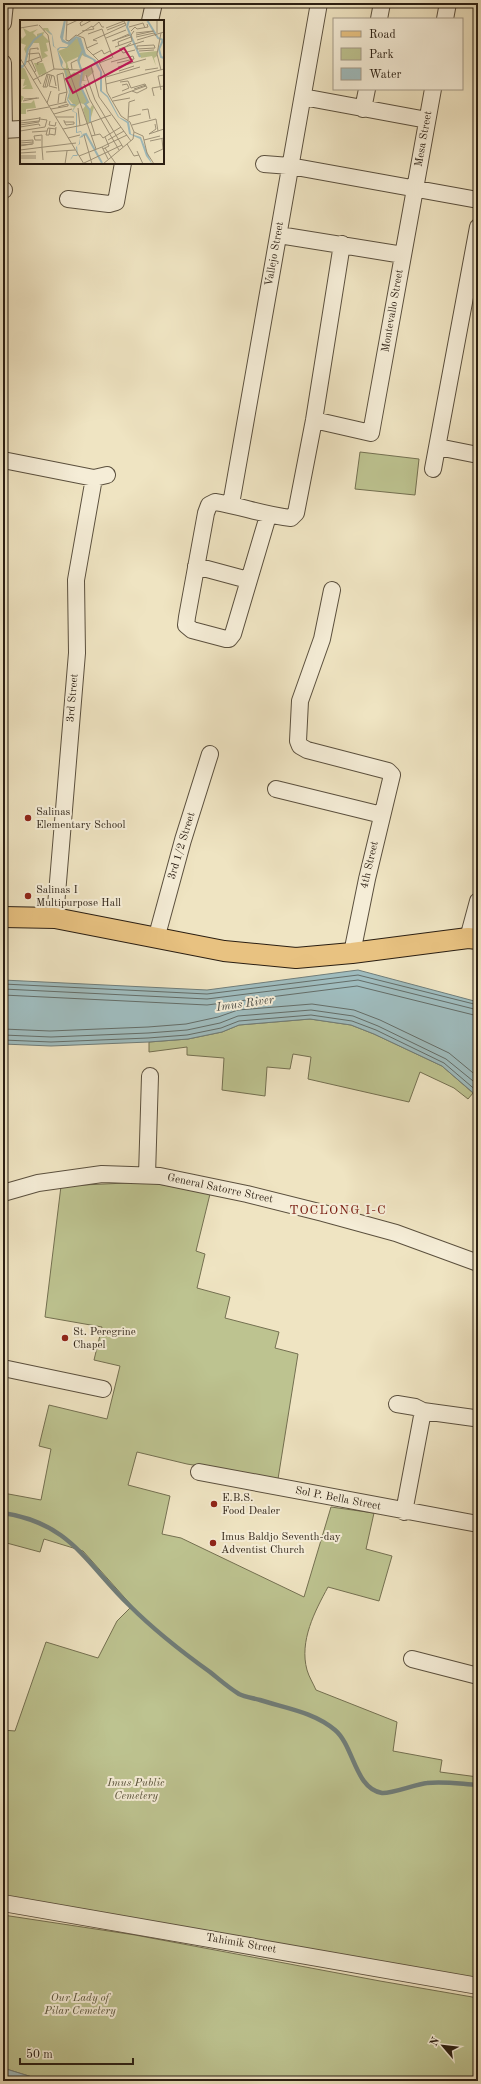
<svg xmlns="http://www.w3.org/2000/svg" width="481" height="2084" font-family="'Old Standard TT',serif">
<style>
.green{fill:#bdc390;stroke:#747051}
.water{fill:#9fbcbe;stroke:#707d79}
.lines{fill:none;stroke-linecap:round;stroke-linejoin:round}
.shore{stroke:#646d68;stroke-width:1}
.stream{stroke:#707d79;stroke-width:4.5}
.minor-casing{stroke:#5b503e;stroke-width:18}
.major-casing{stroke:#2a1e12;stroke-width:22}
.minor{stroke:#f5edd7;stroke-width:16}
.major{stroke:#e8c281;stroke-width:20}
.poi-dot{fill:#8f2418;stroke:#f5edd7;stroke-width:1.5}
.labels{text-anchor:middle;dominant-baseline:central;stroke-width:4;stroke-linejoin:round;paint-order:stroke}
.street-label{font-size:11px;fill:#2a1e12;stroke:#f5edd7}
.poi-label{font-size:11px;fill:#2a1e12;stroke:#f5edd7;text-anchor:start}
.park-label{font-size:11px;font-style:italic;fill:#565038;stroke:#f5edd7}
.water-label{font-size:12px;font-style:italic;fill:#4d4d46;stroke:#f5edd7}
.quarter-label{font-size:13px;letter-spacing:1px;fill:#7a1f14;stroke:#f5edd7}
.inset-river{fill:none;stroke:#9fbcbe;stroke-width:2}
.inset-road{fill:none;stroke:#a0957c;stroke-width:1}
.view{fill:#c2185b;fill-opacity:0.15;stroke:#c2185b;stroke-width:2}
.inset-edge{fill:none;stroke:#2a1e12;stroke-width:2}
</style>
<rect width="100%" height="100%" fill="#efe4c2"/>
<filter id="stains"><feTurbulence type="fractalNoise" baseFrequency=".005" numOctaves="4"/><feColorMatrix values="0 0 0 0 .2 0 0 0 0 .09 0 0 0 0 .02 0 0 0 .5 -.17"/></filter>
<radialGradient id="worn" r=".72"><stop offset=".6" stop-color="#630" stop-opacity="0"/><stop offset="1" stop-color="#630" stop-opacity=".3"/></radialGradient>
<path class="green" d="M360 452 419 459 415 495 355 489Z
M310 1019 351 1025 374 1034 442 1066 473 1093 468 1099 454 1088 420 1072 409 1102 308 1079 311 1057 293 1054 290 1069 267 1067 265 1096 222 1090 224 1058 187 1055V1047L149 1052V1042L188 1039 222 1032 239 1025Z
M148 1182 210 1194 196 1251 205 1254 197 1288 230 1297 225 1318 279 1332 275 1348 298 1354 278 1479 187 1464 137 1452 128 1485 170 1496 162 1534 181 1538 304 1597 331 1507 374 1513 366 1549 392 1556 379 1601 328 1587C315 1611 299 1641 307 1670 309 1677 313 1683 316 1690L397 1722 393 1751 442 1760 440 1772 478 1777V1982L3 1899V1730L15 1731 46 1642 98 1658 117 1621 132 1606 83 1551 44 1539 40 1552 3 1542V1493L41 1500 51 1449 39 1446 49 1405 107 1419 120 1366 94 1360 102 1327 45 1317 61 1186Z
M3 1915 135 1935 380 1981 478 1998V2081H45L3 2068Z"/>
<path class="water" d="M358 970 478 1002V1097L442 1066 374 1034 351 1025 310 1019 239 1025 222 1032 188 1039 149 1042 51 1046 3 1044V980L207 990Z
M3 2068 45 2081H3Z"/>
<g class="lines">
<path class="shore" d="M3 984 207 994 358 975 478 1005
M3 989 207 999 358 980 478 1010
M3 995 207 1005 357 986 478 1016
M3 1029 50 1031 148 1027 186 1024 218 1017 238 1010 312 1004 354 1010 380 1020 449 1053 478 1077
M3 1035 51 1037 148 1033 187 1030 220 1023 238 1016 311 1010 353 1016 378 1026 446 1059 478 1085
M3 1040 51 1042 148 1038 187 1035 221 1028 239 1021 311 1015 352 1021 376 1030 444 1063 478 1092"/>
<path class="stream" d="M3 1513C70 1523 85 1562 129 1605 154 1630 182 1652 210 1672 220 1680 229 1688 239 1694 245 1697 253 1698 260 1700 285 1708 314 1712 335 1730 354 1746 355 1789 382 1793 391 1794 416 1784 427 1783 444 1781 461 1784 478 1785"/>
<defs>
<path id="minor" d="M379 19 382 3
M445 19 448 3
M150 21 154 3
M3 23 5 3
M3 63 4 130
M303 97 427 120
M363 109 367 89
M3 130 21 129
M264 164 290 166 478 200
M3 190H4
M68 199 109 204 116 202 123 163
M279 235 403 255
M314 420 371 433 433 89
M438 447 478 455
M3 460 94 478 107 475
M433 469 478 227
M231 504 319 3
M268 516 233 634 229 639H226L192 630 186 625 187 617 206 513 209 505 215 502C241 506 264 515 291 518L296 513 314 420 342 244
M196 566 248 580
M332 590 322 639 300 701 298 741 300 746 307 750 388 771 392 775 367 879 352 953
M276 789 382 815
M55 918 77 653 76 580 94 478
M468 938 478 901
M156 939 183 840 210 754
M147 1175 150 1076
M3 1193 38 1183 102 1174 160 1176 247 1194 323 1213 396 1233 478 1263
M3 1368 103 1389
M397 1404 415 1407 423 1411 474 1418
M199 1472 478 1524
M404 1512 423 1411
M412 1659 478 1676
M3 1903 478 1986"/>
<path id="major" d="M3 917 55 918 224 951 296 958 352 953 468 938 478 939"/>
</defs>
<use href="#minor" class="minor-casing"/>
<use href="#major" class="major-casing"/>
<use href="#minor" class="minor"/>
<use href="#major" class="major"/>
</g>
<g class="poi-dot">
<circle cx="28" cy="818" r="4"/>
<circle cx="28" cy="896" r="4"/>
<circle cx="65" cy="1338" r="4"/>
<circle cx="214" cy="1504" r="4"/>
<circle cx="213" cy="1543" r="4"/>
</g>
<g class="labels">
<g class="street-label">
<text transform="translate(424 139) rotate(-80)">Mesa Street</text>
<text transform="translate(275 254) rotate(-80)">Vallejo Street</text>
<text transform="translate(393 311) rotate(-80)">Montevallo Street</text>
<text transform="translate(73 698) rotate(-85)">3rd Street</text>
<text transform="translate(182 846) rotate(-73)">3rd 1/2 Street</text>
<text transform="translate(370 865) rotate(-77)">4th Street</text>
<text transform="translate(220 1189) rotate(12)">General Satorre Street</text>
<text transform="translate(338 1499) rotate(11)">Sol P. Bella Street</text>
<text transform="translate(241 1944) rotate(10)">Tahimik Street</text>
</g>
<g class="poi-label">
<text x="36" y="812">Salinas<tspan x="36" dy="13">Elementary School</tspan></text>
<text x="36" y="890">Salinas I<tspan x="36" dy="13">Multipurpose Hall</tspan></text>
<text x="73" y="1332">St. Peregrine<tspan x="73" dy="13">Chapel</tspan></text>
<text x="222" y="1498">E.B.S.<tspan x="222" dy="13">Food Dealer</tspan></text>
<text x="221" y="1537">Imus Baldjo Seventh-day<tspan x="221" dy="13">Adventist Church</tspan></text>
</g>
<g class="park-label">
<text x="136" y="1783">Imus Public<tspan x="136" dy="13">Cemetery</tspan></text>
<text x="80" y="1998">Our Lady of<tspan x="80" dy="13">Pilar Cemetery</tspan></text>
</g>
<g class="water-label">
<text transform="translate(245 1004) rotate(-8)">Imus River</text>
</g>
<g class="quarter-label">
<text x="338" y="1210">TOCLONG I-C</text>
</g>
</g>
<g transform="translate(20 20)">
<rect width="144" height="144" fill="#efe4c2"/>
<path d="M3 8 10 12 18 9 13 13 17 17V14L24 12 23 8H28L31 15 25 10 23 15 30 22 26 23 28 31 24 32 28 36 22 39 19 23H13L8 30V36L5 43 7 36 4 29 6 25 0 23V14L2 19 6 15ZM58 18 66 37 62 35 59 43 63 51 72 47 74 52 67 58 65 54 64 60 67 61H62L61 65 67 81 70 82 66 85 70 89 72 85 74 87 70 101 67 104 63 89 66 85 60 83 52 90 54 87 50 86 53 84 48 78 46 81 50 72 43 48H46V44L38 31 46 28 54 19ZM58 37 61 55 54 52 50 55 47 42ZM137 31V36L134 38 136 46 132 36 121 38 118 33ZM22 40 27 53 21 57 22 54 19 56 14 43H23ZM0 45 5 49 13 69H2L7 65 3 66 5 59H0ZM0 75 4 77 1 83H11L14 80 16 88 6 89V94H0Z" fill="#bdc390" fill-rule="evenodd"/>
<path d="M44 0H46L43 19 47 22 56 16 61 18 66 34 76 40 82 52V71L88 76 99 97 109 102 111 114 121 117 132 144 126 136 120 119 109 114 107 103 98 97 87 77 80 71V52L73 40 64 36 57 18 47 28H40L38 31 43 42 42 46 46 51 50 71 49 77 48 79 51 84H55L56 86 53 91 57 93V112L61 111 63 116V117L59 118 60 124 57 126 58 135 57 136H53L52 138 50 140 53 135H57L56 127 59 124V118L62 115 61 112 56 113V93L52 91 56 86 50 85 47 80 49 72 45 51 41 46 37 29 33 26 32 15 26 10 24 13 23 14 26 10 30 12 32 14 33 18 34 26 37 29 40 27H47L49 25 42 22 40 17Z" fill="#9fbcbe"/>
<path class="inset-river" d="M109 0 107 7 120 37M127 0 138 18 143 20 139 29 141 37 144 38M63 30 58 40 62 52 60 65 68 82 65 84 70 90V102M0 45 2 47 5 44 8 29 14 20 22 14M63 115 66 114 82 143"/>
<path class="inset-road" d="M47 0 46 20 49 21 56 15 64 18 67 29 78 40 85 55 87 72 101 96 110 102 114 112 113 119 83 144M64 0 60 3 61 6 72 0M137 0V13M19 5 28 15 34 49M47 5 58 0M73 7 79 2 82 7H84M109 7 123 3 125 8M0 8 18 5M87 10 105 3M62 11 74 9M111 11 115 7 117 9 128 7 127 4M116 13 133 11M68 14 82 9 93 38M58 15 72 6 74 9M116 15 134 11M116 17 134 13 136 16M86 18 106 10M117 20 144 12M77 21 73 20 106 5 104 1 86 8M92 21 110 15M93 21 109 14M99 26 98 22 111 17M95 27 112 21 111 15 114 11M67 28 78 23M100 28 103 33 115 30M99 29 124 21M117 29V26L134 25 135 28M117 29 135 28M101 30 111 23M119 31 134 30M8 34 19 33 22 41 17 43 18 45M73 35 82 30 84 34 90 31M0 38 64 144M11 40 16 51 14 52M8 41 21 64M9 41 10 29 18 28V30M6 42 20 37M91 42 113 36 114 39 97 43M79 43 92 38M98 47 126 39M48 48 76 129M52 49 51 43 57 40M125 50 138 48M141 50 137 34 141 13M99 51 114 46M32 55 29 66 37 68M66 55 75 80 103 127M86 57 120 47M13 60 34 49 60 50 71 46 79 77 111 121M100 62 108 61 111 68 125 64 127 68 117 73 112 71M64 64 70 80 99 130M86 64 144 49M102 65 107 64 109 68 102 71M23 67 27 54 34 56 36 66M23 67H27L30 55M25 67 28 55M114 69 126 65M141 70 138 56 144 55M39 71 37 55 43 53 47 72 45 82M134 76 132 68 144 66M92 78 126 66M4 79 19 78M3 81 17 78M93 81 110 78M27 83 31 71M38 83 39 74 47 72M29 86 47 82M58 88 60 106M31 89 48 86V84L38 87M122 90 128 89 130 99M7 91 29 87M34 94 52 89M36 97H54M108 97 121 94M44 100V101L46 105 54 104V102H44M108 100 109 82 115 80M0 101 20 98M30 101 29 105 35 106 36 102M71 102 75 115M0 103 19 101M135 104 136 109 129 114 144 109M0 105 19 102 20 97M112 105 136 99 138 111M0 107 19 104 20 106M30 108 29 115H26L28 108 36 109M43 109 63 105 91 95M0 111 25 107 27 100 20 99M12 112 27 111M114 112 123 116 127 133 134 144M29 114 35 115 36 107M64 115 72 144M71 116 80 114 83 118 101 107M85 117 88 124 107 115M48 118 60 115M21 120H15L14 116 22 115V128M88 120 104 111M124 120 140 116M0 121 13 120V124L0 125M130 121 144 118M0 123 13 122M107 124 114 136 119 135M0 126 12 124M22 128 23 140M85 128 96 144M83 129 89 126 88 124 82 127 88 139M0 130 56 123M117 131 123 144M26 132 55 130M0 133 16 132M134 133 143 129 142 119M0 136H16M59 136 82 127M0 138H16M64 143 102 125M45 144 47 131"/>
<path class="view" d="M104 28 112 41 53 73 46 59Z"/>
<rect width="144" height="144" class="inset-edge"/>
</g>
<rect width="481" height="2084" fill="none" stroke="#efe4c2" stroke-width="16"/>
<rect x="4" y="4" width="473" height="2076" fill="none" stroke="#2a1e12" stroke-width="2"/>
<rect x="8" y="8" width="465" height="2068" fill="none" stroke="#2a1e12"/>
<rect x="333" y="18" width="130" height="72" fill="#f5edd7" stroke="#a49a88"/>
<rect x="341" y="31" width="20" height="6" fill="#e8c281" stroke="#a49a88"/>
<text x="369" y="38" font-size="12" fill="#2a1e12">Road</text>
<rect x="341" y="48" width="20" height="12" fill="#bdc390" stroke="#a49a88"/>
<text x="369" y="58" font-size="12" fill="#2a1e12">Park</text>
<rect x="341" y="68" width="20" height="12" fill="#9fbcbe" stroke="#a49a88"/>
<text x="369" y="78" font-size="12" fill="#2a1e12">Water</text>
<g transform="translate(443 2046) rotate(298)" stroke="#f5edd7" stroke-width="3" paint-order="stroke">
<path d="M0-3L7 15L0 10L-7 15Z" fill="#2a1e12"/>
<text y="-6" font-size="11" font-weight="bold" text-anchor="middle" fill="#2a1e12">N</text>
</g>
<path d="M20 2058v6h113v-6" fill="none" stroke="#2a1e12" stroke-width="2"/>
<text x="26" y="2058" font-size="12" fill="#2a1e12" stroke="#f5edd7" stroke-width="3" paint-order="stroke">50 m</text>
<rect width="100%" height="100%" filter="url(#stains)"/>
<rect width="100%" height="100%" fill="url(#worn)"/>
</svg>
